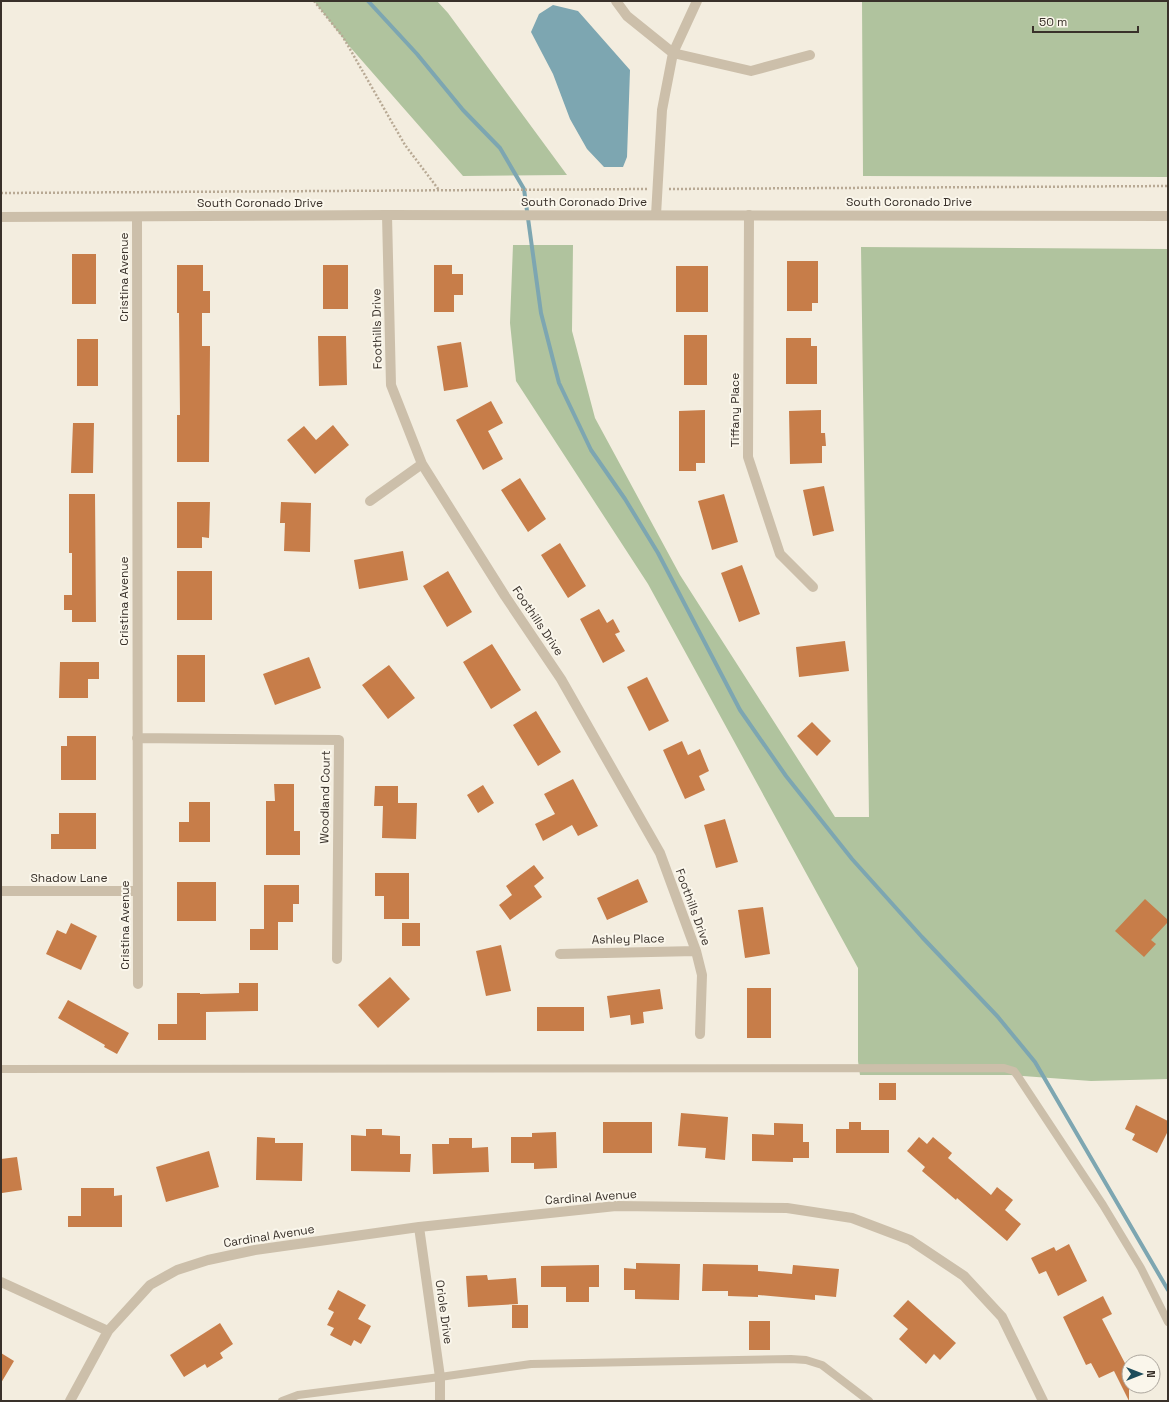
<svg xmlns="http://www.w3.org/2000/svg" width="1169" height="1402" font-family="'Space Grotesk',sans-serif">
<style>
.green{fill:#b0c39e}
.water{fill:#7da6b1}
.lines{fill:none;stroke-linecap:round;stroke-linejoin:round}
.stream{stroke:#7da6b1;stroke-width:4}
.building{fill:#c77d49}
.path{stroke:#b8a994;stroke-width:2.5;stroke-dasharray:2 2;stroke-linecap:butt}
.service{stroke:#ccbfaa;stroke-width:8}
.minor{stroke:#ccbfaa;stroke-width:10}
.tertiary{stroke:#ccbfaa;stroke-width:10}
.labels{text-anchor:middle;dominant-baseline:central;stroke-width:4;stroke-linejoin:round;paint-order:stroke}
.street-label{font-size:12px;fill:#39312a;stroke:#faf6eb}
</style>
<rect width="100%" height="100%" fill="#f3eddf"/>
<path class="green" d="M314 1H437L448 13 567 175 463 176 350 47Z
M862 1H1168V177L863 176Z
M513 245H573L572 331 595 418 680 575 835 817H869L861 247 1168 249V1079L1091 1081 1010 1075H860L858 1061V968L648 584 516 381 510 323Z"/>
<path class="water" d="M553 5 578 11 630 70 627 157 623 167H604L587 149 570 119 553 74 531 32 539 14Z"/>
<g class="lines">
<path class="stream" d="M368 1 417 54 463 110 500 148 524 189 541 313 559 383 591 450 625 499 658 553 740 710 786 776 852 859 922 937 998 1017 1035 1062 1168 1290"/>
</g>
<path class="building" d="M72 254H96V304H72Z
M787 261H818V303H812V311H787Z
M177 265H203V291H210V313H202V346H210L209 462H177V415H180L179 313H177Z
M323 265H348V309H323Z
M434 265H452V274H463V295H454V312H434Z
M676 266H708V312H676Z
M684 335H707V385H684Z
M318 336H346L347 385 319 386Z
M786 338H811V346H817V384H786Z
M77 339H98V386H77Z
M461 342 468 387 444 391 437 346Z
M491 401 503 423 488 431 503 459 483 470 456 420Z
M705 410V463H696V471H679V411Z
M821 410V433H825L826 446H822V463L790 464 789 411Z
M73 423H94L93 473H71Z
M333 425 349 445 315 474 287 440 304 426 316 440Z
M520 478 546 519 528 532 501 490Z
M824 486 834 531 813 536 803 490Z
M69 494H95L96 622H72V610H64V595H72V553H69Z
M724 494 738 542 712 550 698 501Z
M177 502H210L209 538 202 537V548H177Z
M281 502 311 503 310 552 284 551 285 523H280Z
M560 543 586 586 568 598 541 555Z
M403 551 408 580 359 589 354 560Z
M742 565 760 614 739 622 721 573Z
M177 571H212V620H177Z
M448 571 472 612 447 627 423 586Z
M599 609 607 623 613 619 620 632 615 634 625 651 603 663 580 619Z
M845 641 849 671 799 677 796 647Z
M492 644 521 690 491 709 463 662Z
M177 655H205V702H177Z
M309 657 321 688 275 705 263 674Z
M60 662H99V679H88V698H59Z
M389 665 415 698 388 719 362 685Z
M647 677 669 721 649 731 627 687Z
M536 711 561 752 538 766 513 725Z
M812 722 831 741 817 756 797 736Z
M67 736H96V780H61V746H67Z
M682 741 688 755 700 749 709 771 699 776 705 790 685 799 663 750Z
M573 779 598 826 578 836 572 825 543 841 535 824 555 814 544 794Z
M274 784H294V831H300V855H266V801H275Z
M483 785 494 803 478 813 467 795Z
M375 786H398V803H417L416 839 382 838 383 806H374Z
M189 802H210V842H179V822H189Z
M59 813H96V849H51V834H59Z
M725 819 738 862 716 868 704 825Z
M534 865 544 878 534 886 542 897 510 920 499 905 512 895 506 886Z
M375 873H409V919H384V896H375Z
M638 879 648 902 607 920 597 898Z
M177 882H216V921H177Z
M264 885H299V904H293V922H278V950H250V929H264Z
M1145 899 1168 920V922L1151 940 1156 944 1144 957 1115 931Z
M763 907 770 954 745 958 738 910Z
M71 923 97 936 81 970 46 954 57 930 66 934Z
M402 923H420V946H402Z
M501 945 511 991 486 996 476 951Z
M390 977 410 999 378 1028 358 1005Z
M239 983H258V1011L206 1012V1040H158V1024H177V993H200V994L239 993Z
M747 988H771V1038H747Z
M660 989 663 1009 643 1012 644 1023 631 1025 630 1015 610 1018 607 996Z
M68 1000 129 1033 117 1054 104 1047 105 1045 58 1018Z
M537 1007H584V1031H537Z
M879 1083H896V1100H879Z
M1136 1105 1168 1121V1131L1157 1153 1132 1140 1135 1134 1125 1129Z
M681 1113 728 1117 725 1160 705 1158 706 1148 678 1146Z
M603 1122H652V1153H603Z
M849 1122H861V1130H889V1153H836V1129H849Z
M774 1123 803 1124V1142H809V1158H793V1162L752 1161V1134L774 1135Z
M366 1129H382V1135L400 1136V1154H411L410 1172 351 1171V1135L366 1136Z
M556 1132 557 1168 534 1169V1163H511V1137H532V1133Z
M257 1137 275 1138V1143H303L302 1181 256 1180Z
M919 1137 927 1144 933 1137 952 1153 948 1158 991 1195 997 1187 1013 1200 1005 1210 1021 1224 1007 1241 957 1198 956 1200 922 1171 925 1167 907 1151Z
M449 1138H472V1148L488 1147 489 1172 433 1174 432 1144H449Z
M209 1151 219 1187 166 1202 156 1167Z
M17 1157 22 1190 2 1193 1 1159Z
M81 1188H114V1196L122 1195V1227H68V1216H81Z
M1069 1244 1087 1281 1058 1296 1046 1271 1039 1274 1031 1258 1054 1247 1056 1251Z
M636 1263 680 1264 679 1300 635 1299V1290H624V1268L636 1269Z
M703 1264 758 1265V1271L792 1274 793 1265 839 1269 836 1297 815 1295V1300L758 1295V1297L728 1296V1291H702Z
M599 1265V1287H589V1302H566V1287H541V1266Z
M487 1275 488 1280 516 1278 518 1304 468 1307 466 1276Z
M338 1290 366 1305 358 1319 371 1326 361 1344 354 1340 351 1346 330 1335 334 1328 327 1325 334 1312 328 1309Z
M1103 1296 1112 1314 1102 1319 1129 1371V1401L1114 1371 1099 1378 1091 1363 1086 1365 1063 1317Z
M908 1300 956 1343 940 1360 934 1354 926 1364 899 1339 908 1329 893 1316Z
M512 1305H528V1328H512Z
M749 1321H770V1350H749Z
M220 1323 233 1344 220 1353 223 1358 207 1368 205 1364 184 1377 170 1355Z
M1 1353 14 1361 1 1383Z"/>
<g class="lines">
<path class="path" d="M314 1 343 37 405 145 439 190
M669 189 1168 186
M1 193 648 189"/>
<path class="service" d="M1 1069 1004 1068 1014 1071 1019 1078 1103 1205 1141 1268 1168 1322
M282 1401 298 1395 440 1377 531 1364 791 1359 806 1360 822 1365 869 1401"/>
<path class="minor" d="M616 1 627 16 673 53 751 71 810 55
M387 215 391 385 422 464 505 596 561 679 660 853 696 951 702 975 700 1034
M656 215 662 110 673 53 697 1
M749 215 748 457 780 554 813 587
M137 217 138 984
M370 501 422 464
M137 738 339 740 337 959
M1 891H137
M560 954 696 951
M419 1227 440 1377V1401
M1 1282 108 1331
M70 1401 108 1331 150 1285 177 1270 208 1260 255 1250 419 1227 616 1206 787 1208 852 1218 910 1240 964 1276 1002 1317 1043 1401"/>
<path class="tertiary" d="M1 217 387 215 1168 216"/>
</g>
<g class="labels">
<g class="street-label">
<text x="584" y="202">South Coronado Drive</text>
<text x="909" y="202">South Coronado Drive</text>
<text x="260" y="203">South Coronado Drive</text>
<text transform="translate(124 277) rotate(-90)">Cristina Avenue</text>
<text transform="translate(377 329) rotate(-91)">Foothills Drive</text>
<text transform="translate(735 410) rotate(-90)">Tiffany Place</text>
<text transform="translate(124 601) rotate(-90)">Cristina Avenue</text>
<text transform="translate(538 621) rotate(56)">Foothills Drive</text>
<text transform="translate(325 797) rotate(-89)">Woodland Court</text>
<text x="69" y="878">Shadow Lane</text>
<text transform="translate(693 907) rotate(70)">Foothills Drive</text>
<text transform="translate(125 925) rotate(-90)">Cristina Avenue</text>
<text transform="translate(628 939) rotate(-1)">Ashley Place</text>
<text transform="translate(591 1197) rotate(-4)">Cardinal Avenue</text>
<text transform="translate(269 1236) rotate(-9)">Cardinal Avenue</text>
<text transform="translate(444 1312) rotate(82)">Oriole Drive</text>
</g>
</g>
<rect width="1169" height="1402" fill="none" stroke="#39312a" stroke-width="4"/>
<g transform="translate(1141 1374) rotate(90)"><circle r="19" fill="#faf6eb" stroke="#ada79e"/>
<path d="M0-3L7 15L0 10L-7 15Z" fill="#1e4d5b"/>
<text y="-6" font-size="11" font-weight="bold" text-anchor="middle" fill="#39312a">N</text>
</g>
<path d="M1033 26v6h105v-6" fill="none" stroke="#39312a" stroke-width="2"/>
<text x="1039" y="26" font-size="12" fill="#39312a" stroke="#faf6eb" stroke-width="3" paint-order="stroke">50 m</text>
</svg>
